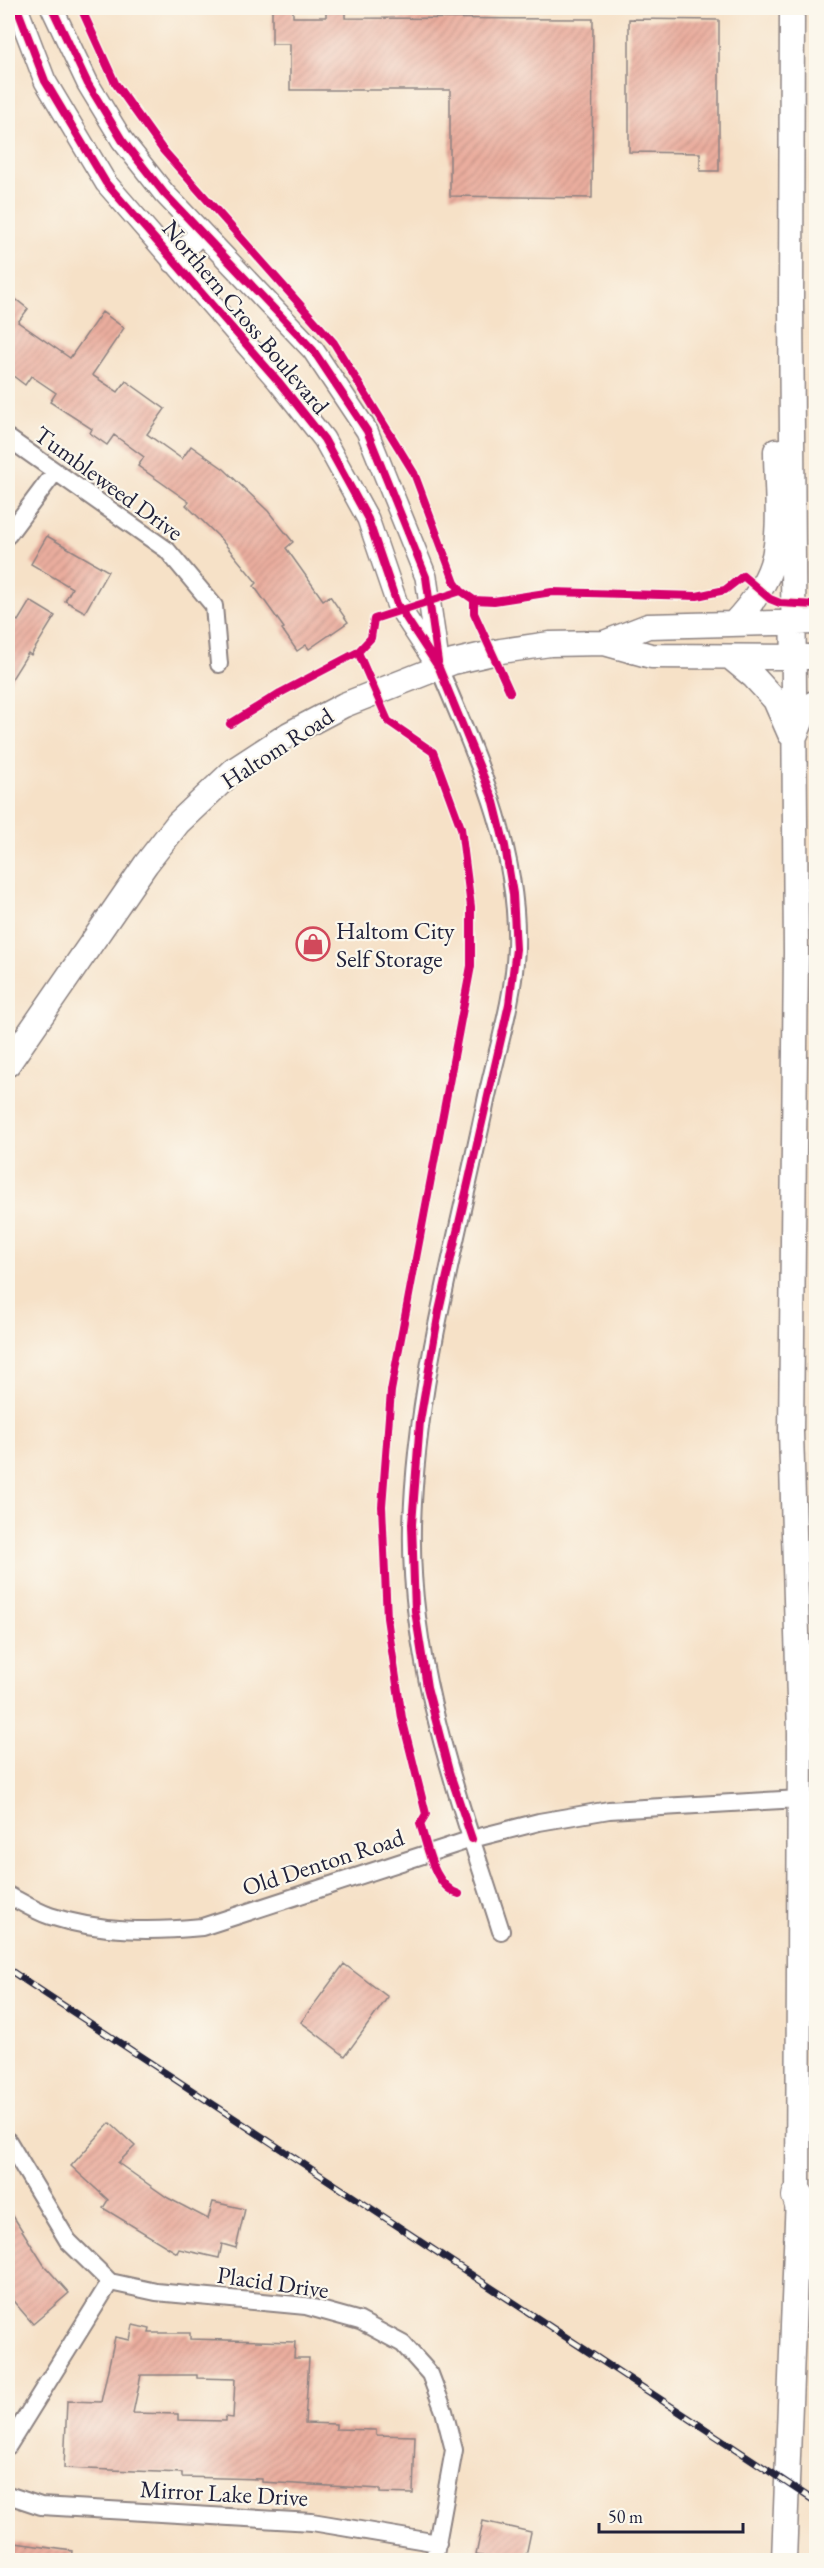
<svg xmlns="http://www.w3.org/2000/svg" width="824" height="2568" font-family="'EB Garamond',serif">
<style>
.building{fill:url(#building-hatch);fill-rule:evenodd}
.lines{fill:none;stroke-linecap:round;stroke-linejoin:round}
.minor-casing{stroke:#8c8281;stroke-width:20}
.tertiary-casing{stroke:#8c8281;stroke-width:24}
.secondary-casing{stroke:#8c8281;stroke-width:27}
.motorway-casing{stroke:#8c8281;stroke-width:34}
.minor{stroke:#fff;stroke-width:16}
.tertiary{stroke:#fff;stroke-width:21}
.secondary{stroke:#fff;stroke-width:24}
.motorway{stroke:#fff;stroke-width:32}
.rail-casing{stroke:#22223b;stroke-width:7}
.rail{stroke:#fbf7ec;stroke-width:4.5;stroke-dasharray:14;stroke-linecap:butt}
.cycleway-casing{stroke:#fbf7ec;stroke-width:11}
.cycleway{stroke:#d6006c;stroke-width:8}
.labels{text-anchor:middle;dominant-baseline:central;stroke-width:4.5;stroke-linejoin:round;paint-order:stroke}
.street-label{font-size:24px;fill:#22223b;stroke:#fbf7ec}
.poi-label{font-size:24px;fill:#22223b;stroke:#fbf7ec;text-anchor:start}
</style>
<defs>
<pattern id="building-hatch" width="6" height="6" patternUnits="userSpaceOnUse" patternTransform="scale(1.5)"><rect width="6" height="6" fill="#eaad9e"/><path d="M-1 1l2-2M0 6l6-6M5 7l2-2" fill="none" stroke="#c89589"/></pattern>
</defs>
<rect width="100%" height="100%" fill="#fbf7ec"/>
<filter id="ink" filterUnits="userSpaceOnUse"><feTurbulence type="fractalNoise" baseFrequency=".0167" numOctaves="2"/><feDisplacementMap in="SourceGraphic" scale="12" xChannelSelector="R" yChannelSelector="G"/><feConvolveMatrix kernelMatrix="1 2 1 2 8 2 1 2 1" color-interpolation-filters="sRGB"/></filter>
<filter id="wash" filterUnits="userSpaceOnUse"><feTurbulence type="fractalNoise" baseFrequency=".008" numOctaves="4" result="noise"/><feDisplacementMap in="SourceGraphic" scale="24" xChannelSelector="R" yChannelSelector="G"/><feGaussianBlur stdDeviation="1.35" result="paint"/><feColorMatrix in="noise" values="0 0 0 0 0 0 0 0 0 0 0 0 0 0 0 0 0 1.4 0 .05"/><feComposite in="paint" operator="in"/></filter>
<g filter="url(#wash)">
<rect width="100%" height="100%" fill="#f6e1c7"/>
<g id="blocks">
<path class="building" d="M272 8H293V17H326V8H345V18L593 19 592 198 450 196V90H290V44H272Z
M629 19 719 20V171H700V153L629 152Z
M8 293 28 309 18 322 70 358 102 312 124 328 92 375 118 392 126 381 165 409 147 434 182 459 191 446 224 469 268 511 293 542 286 548 323 600 330 596 348 622 309 649 306 645 297 651 282 629 284 628 254 586 257 583 219 537 186 505 189 502 138 466 144 457 114 435 107 445 90 433 92 429 50 402 56 393 31 376 25 385 8 372Z
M47 536 108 571 85 612 65 601 72 588 31 564Z
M30 601 55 616 31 655 28 653 8 685V614L18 621Z
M344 1964 388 1997 345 2056 301 2022Z
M110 2123 135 2146 118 2163 168 2198 208 2219 213 2202 245 2209 236 2248 222 2244 219 2258 179 2249 177 2253 103 2208 108 2200 71 2166Z
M8 2208 44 2265 69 2293 33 2324 8 2295Z
M133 2325 150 2329 149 2333H190V2339L295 2342 294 2358H309L305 2423 336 2424V2429L376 2430V2435L415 2436 413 2494 380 2493V2489L262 2482V2479L182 2477V2473L64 2468 67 2401 101 2402 115 2337 130 2340ZM141 2375H197V2378L235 2379 233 2418 225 2417V2421L178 2420V2414L133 2413Z
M483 2521 531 2532 525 2560H501L476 2555Z
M8 2542 72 2551 71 2560H8Z"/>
</g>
</g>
<g filter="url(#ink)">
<use href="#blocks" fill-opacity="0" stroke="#8c8281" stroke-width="1.5"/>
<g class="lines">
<defs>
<path id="minor" d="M8 438 167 550 214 606 219 664
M8 535 55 472
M439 668C477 758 519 848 516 948 514 998 498 1047 487 1096 458 1238 416 1379 412 1526 409 1668 459 1798 501 1931
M8 1895C21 1902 35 1911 50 1916 99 1932 151 1932 202 1927L472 1839 539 1822 609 1810 800 1799
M8 2141 68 2241 110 2282 156 2292 306 2306 360 2321 403 2344 430 2374 444 2411 454 2450 434 2560
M8 2446 110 2282
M8 2495 41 2506 312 2522 438 2543"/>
<path id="tertiary" d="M17 8 45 81 106 183 278 381 324 439 368 519 397 604 439 668
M52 8 88 84 122 140 164 193 313 350 367 431 426 577 438 661
M173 262 201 232"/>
<path id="secondary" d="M734 623C749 607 765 586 772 564 782 532 776 485 776 451
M604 643 648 626 816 622
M730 657 753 676 775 700 790 734
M796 734 807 707 816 702
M8 1064 146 864 178 823 234 770 289 734 344 705 453 662 501 651 550 644 604 643 651 656 816 657
M784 2560 798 2196 800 1733 791 1432 796 952 791 303 792 8"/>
<path id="motorway" d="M798 2196 816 2249"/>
</defs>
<use href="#minor" class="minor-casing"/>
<use href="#tertiary" class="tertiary-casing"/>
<use href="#secondary" class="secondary-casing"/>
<use href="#motorway" class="motorway-casing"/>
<use href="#minor" class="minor"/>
<use href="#tertiary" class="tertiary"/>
<use href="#secondary" class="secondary"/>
<use href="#motorway" class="motorway"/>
<defs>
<path id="rail" d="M8 1969 816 2502"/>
</defs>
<use href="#rail" class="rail-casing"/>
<use href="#rail" class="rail"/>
<defs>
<path id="cycleway" d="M17 8 45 81 106 183 278 381 324 439 368 519 397 604 439 668 494 802 505 846 513 894 516 949 509 1004 439 1311 420 1421 412 1524 415 1611 427 1687 449 1771 472 1839
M52 8 88 84 122 140 164 193 313 350 367 431 426 577 438 662
M81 8 115 83 163 150 334 343 414 473 455 583 461 591 474 600 494 601 552 592 697 596 725 590 743 576 770 599 780 603 816 605
M474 600V613L510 692
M358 652 388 721 433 752 461 828 471 907V966L391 1391 382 1506 387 1618 402 1718 426 1814 420 1824C428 1847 433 1886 459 1894
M230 724 280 693 358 652 371 638 374 619 461 591"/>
</defs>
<use href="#cycleway" class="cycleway-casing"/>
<use href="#cycleway" class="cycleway"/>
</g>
</g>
<defs>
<symbol id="shop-ring" viewBox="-11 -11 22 22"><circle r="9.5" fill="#fbf7ec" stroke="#d1495b" stroke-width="1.5"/><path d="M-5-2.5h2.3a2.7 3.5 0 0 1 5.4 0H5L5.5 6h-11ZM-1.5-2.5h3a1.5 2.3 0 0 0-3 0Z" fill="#d1495b"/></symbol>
</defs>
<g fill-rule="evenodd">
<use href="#shop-ring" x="294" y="925" width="38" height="38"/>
</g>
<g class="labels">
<g class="street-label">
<text transform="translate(246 317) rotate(50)">Northern Cross Boulevard</text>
<text transform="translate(109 483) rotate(36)">Tumbleweed Drive</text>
<text transform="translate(277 748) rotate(-33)">Haltom Road</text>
<text transform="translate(323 1862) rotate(-18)">Old Denton Road</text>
<text transform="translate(273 2282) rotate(8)">Placid Drive</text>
<text transform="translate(224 2493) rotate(3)">Mirror Lake Drive</text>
</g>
<g class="poi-label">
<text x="336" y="930">Haltom City<tspan x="336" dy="28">Self Storage</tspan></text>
</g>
</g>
<rect width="824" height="2568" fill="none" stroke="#fbf7ec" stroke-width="30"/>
<path d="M599 2523v9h144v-9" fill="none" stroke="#22223b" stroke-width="3"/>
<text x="608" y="2523" font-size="18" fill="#22223b" stroke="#fbf7ec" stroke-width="4.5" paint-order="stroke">50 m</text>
</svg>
